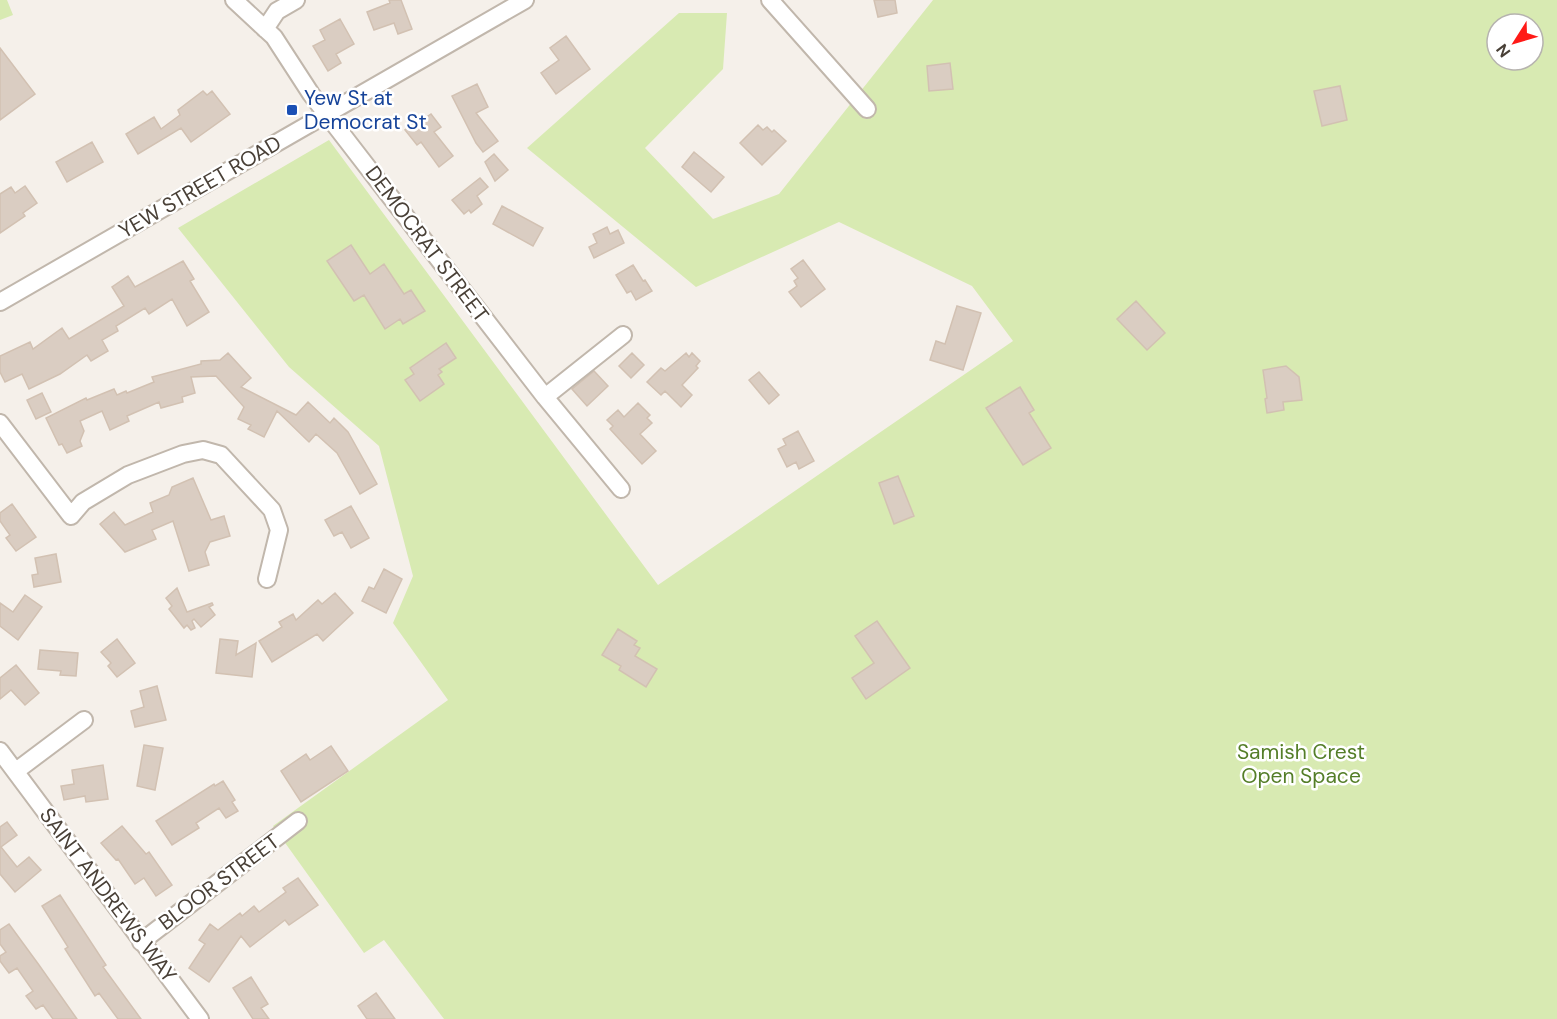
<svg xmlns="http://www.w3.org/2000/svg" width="1557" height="1019" font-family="'DM Sans',sans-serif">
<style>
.green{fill:#d8eab2;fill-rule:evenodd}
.building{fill:#dacdc2;stroke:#d2c1b2;stroke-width:1.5}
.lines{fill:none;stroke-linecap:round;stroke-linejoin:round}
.minor-casing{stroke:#c1b7ac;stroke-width:20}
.minor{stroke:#fff;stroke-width:16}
.transit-dot{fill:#1a4fb4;stroke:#fff;stroke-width:2}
.labels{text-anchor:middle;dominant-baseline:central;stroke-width:5;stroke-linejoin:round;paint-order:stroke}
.transit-label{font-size:21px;fill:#164399;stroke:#fff;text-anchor:start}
.street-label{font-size:21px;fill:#494037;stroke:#fff}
.park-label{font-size:21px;fill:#547e28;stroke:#fff}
</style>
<rect width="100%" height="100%" fill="#f5f0ea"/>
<path class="green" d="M0 0H7L13 15 0 20Z
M933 0H1557V1019H444L384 940 364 953 273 826 448 700 393 623 413 576 379 446 289 367 178 228 329 140 658 585 1013 341 972 286 839 222 696 287 527 148 679 13H727L723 69 645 148 713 219 779 194ZM1497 24H1533V60H1497Z"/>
<path class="building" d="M389 0H401L412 29 398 34 394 23 374 30 367 12 390 3Z
M874 0H895L897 13 878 17Z
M340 19 354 44 336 54 341 63 328 71 313 46 325 40 320 30Z
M566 36 590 69 556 94 541 73 559 60 550 48Z
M0 48 35 94 0 120Z
M950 63 953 89 929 91 927 66Z
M477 84 488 107 476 113 498 141 483 152 476 143 452 96Z
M1340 86 1347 120 1322 126 1314 91Z
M203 91 207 95 212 91 230 114 191 142 181 128 138 154 126 134 154 117 161 129 180 115 178 110Z
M431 114 441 127 434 132 453 156 439 167 421 142 417 145 405 130 423 116 425 118Z
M758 125 763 130 767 127 772 132 774 130 786 141 762 165 740 143Z
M92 142 103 162 67 182 56 162Z
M694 152 724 177 711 192 682 167Z
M494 154 508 170 495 181 485 162Z
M480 178 488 187 477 196 482 204 471 213 469 210 464 214 452 200Z
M25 186 37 203 23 213 25 216 0 233V194L11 187 15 193Z
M502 206 543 228 533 246 493 224Z
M607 227 610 234 618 230 624 243 594 258 589 247 597 243 593 234Z
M351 245 370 274 384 264 404 294 411 290 425 311 403 324 400 319 385 329 364 295 354 301 327 261Z
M803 260 825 289 801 307 789 292 797 286 794 281 798 278 791 269Z
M183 261 194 279 190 281 209 312 187 326 172 299 149 314 145 308 116 326 118 331 102 340 108 351 91 361 87 355 60 374 29 389 22 374 5 382 0 372V356L30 342 33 349 62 328 69 339 124 306 112 287 128 276 135 287Z
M633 265 643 281 645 280 652 291 636 300 631 291 627 293 616 275Z
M1136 301 1165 333 1147 350 1117 319Z
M957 306 981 313 963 370 930 360 936 341 945 344Z
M446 343 456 358 439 369 442 372 438 375 444 384 420 401 405 380 414 374 410 368Z
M228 353 251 378 241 387 296 415 308 402 330 423 334 418 348 432 377 484 360 494 337 453 316 434 309 442 277 411 264 437 248 429 251 425 238 419 244 407 216 376 191 377 195 393 182 397 183 402 161 408 159 402 127 416 129 421 110 430 102 411 80 421 84 431 80 441 82 446 67 453 62 444 59 445 46 418 86 398 87 400 114 389 117 395 126 391 127 393 154 382 152 377 201 364V361L220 360Z
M632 353 644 365 631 378 619 366Z
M686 353 689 357 692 353 700 361 696 366 698 368 682 385 692 395 681 407 665 391 661 395 647 382 661 368 665 371Z
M1286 366 1299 377 1302 400 1283 402 1284 410 1267 413 1265 399 1267 398 1263 370Z
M594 371 608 386 587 406 572 389Z
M759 372 779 395 769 404 749 380Z
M1020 387 1034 410 1029 413 1051 448 1023 465 986 408Z
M42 393 51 412 36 419 27 400Z
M638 403 650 415 647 418 652 423 640 434 656 451 642 464 610 429 613 426 607 420 618 410 624 417Z
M798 431 814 461 799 469 796 462 787 467 778 449 786 445 783 439Z
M898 476 914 516 894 524 879 483Z
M193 478 211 520 224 516 230 536 210 542 205 552 209 565 189 571 173 521 152 530 156 539 125 552 100 524 114 512 125 525 153 512 150 503 169 495 172 487Z
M12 504 36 537 16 551 6 538 10 535 0 521V513Z
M351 506 369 538 351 548 342 532 334 536 325 520Z
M56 554 61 582 34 587 32 575 38 574 35 558Z
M384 569 402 579 386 613 362 601 369 587 374 589Z
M177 588 187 612 212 603 213 605 209 607 215 615 201 627 194 619 192 621 195 628 191 630 187 625 184 628 169 609 172 606 166 598Z
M335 593 353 613 323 641 317 634 272 662 259 641 282 627 279 622 293 614 296 620 318 600 322 604Z
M25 595 42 607 18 640 0 626V603L13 612Z
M877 621 910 668 866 699 852 678 874 663 855 636Z
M618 629 637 641 634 645 640 648 635 656 657 669 646 687 619 670 621 666 602 655Z
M117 639 135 663 117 677 108 666 111 663 101 652Z
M220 639 238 641 236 655 256 643 252 677 216 673Z
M40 650 78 653 76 676 60 675 61 671 38 669Z
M16 665 39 693 25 705 11 690 0 699V678Z
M157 686 166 720 135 727 131 711 144 707 140 691Z
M144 745 163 748 155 790 137 786Z
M331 746 348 771 301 802 281 771 306 754 310 760Z
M103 765 108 799 86 802 85 796 64 800 61 786 74 784 72 770Z
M223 781 235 800 232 802 238 811 226 818 219 808 196 823 199 828 172 845 156 821 214 784 215 786Z
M7 822 17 835 1 847 17 867 29 857 41 870 15 892 0 874V827Z
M122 826 146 854 149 852 172 885 156 896 144 878 135 884 118 859 116 860 101 843Z
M298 878 318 905 289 925 285 920 250 947 241 936 209 982 189 968 205 944 199 940 210 924 218 930 240 913 242 916 254 906 259 912 286 892 283 888Z
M60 895 106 965 103 967 141 1019H118L99 993 95 996 65 949 68 947 42 906Z
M9 924 39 965 77 1019H53L43 1005 36 1009 26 996 33 991 17 968 9 973 0 961V956L6 952 0 944V930Z
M251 977 268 1004 261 1008 269 1019H253L233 988Z
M376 993 395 1019H367L358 1006Z"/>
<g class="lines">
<defs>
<path id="minor" d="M234 0 274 37 311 94 545 397 621 489
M770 0 867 109
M265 29 277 11 296 0
M0 302 525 0
M545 397 623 335
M0 423 71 516 83 502 128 475 183 454 203 450 221 455 272 510 279 530 267 579
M0 751 200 1019
M16 771 84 720
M141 942 298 821"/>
</defs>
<use href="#minor" class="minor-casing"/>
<use href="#minor" class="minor"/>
</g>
<rect class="transit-dot" x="286" y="104" width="12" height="12" rx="3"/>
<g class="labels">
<g class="transit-label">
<text x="304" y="98">Yew St at<tspan x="304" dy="24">Democrat St</tspan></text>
</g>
<g class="street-label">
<text transform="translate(200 187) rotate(-30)">YEW STREET ROAD</text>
<text transform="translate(427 244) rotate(53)">DEMOCRAT STREET</text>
<text transform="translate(219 882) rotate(-37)">BLOOR STREET</text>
<text transform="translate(108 895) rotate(53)">SAINT ANDREWS WAY</text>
</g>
<g class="park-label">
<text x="1301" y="752">Samish Crest<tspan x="1301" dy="24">Open Space</tspan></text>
</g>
</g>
<g transform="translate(1515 42) rotate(233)"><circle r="28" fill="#ffffff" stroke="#b6b3af" stroke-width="1.5"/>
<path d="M0-4.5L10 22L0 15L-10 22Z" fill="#ff1a17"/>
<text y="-9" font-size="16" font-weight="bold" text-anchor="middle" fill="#494037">N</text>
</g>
</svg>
